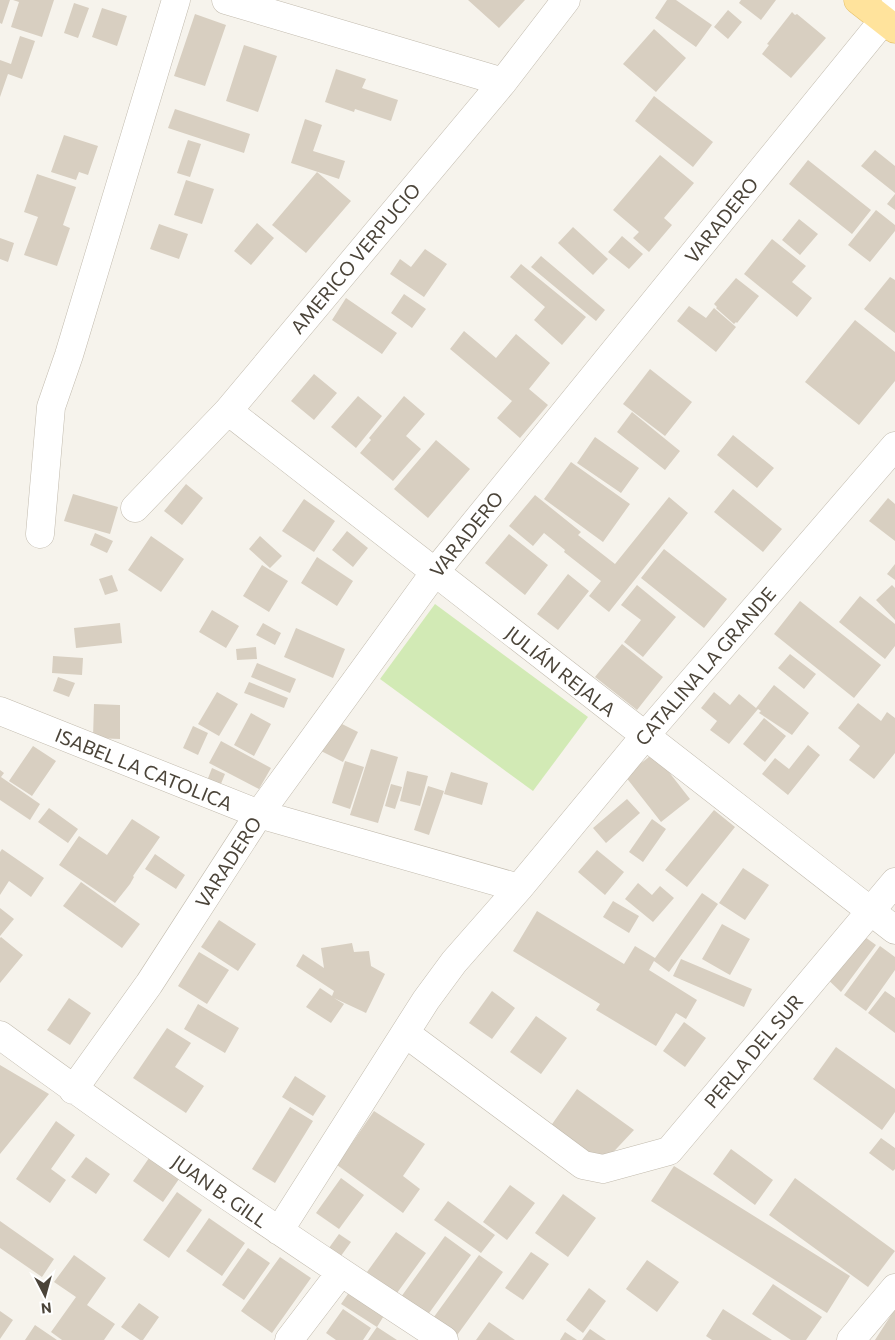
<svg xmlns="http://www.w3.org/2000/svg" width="895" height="1340" font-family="Commissioner,sans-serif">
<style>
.green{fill:#d2eab5}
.building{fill:#d8cfc1}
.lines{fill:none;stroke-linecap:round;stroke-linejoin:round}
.minor-casing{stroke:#c2bbae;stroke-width:29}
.major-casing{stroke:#e6c16a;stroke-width:29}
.minor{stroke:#fff;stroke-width:28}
.major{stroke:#ffe39c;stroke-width:28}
.labels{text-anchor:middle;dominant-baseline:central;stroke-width:4;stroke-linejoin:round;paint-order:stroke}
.street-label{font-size:19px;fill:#4b4439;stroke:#fff}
</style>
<rect width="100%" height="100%" fill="#f6f3ec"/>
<path class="green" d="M435 604 588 717 533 791 380 679Z"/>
<path class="building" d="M0 0H10L2 24 0 23Z
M13 0H54L42 37 11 27 19 2Z
M468 0H525L499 28Z
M667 0H676L712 25 696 47 655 18Z
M741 0H776L761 20 739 3Z
M74 3 89 8 78 38 64 33Z
M102 8 127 16 117 46 92 37Z
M728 10 742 22 728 39 714 27Z
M792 12 795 15 797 14 826 38 791 78 762 54 769 45 767 44Z
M195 14 226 25 205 86 174 76Z
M654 29 686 58 656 92 623 64Z
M20 36 35 41 22 79 8 74 0 97V60L11 64Z
M244 45 277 56 258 112 226 101Z
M336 69 366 79 362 88 398 100 391 121 355 109 354 112 325 102Z
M654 96 713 142 693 167 635 121Z
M175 109 250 134 244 153 168 128Z
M305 119 322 125 313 151 345 161 339 179 291 163Z
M64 135 98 146 88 175 79 172 76 180 51 172Z
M188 140 201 144 190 177 177 173Z
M875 150 895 166V193L861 166Z
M660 155 694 183 664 218 672 225 649 252 633 238 639 232 613 210Z
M808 160 871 210 852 234 789 184Z
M317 172 351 201 306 253 272 225Z
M37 174 76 187 63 225 70 228 57 266 24 255 38 217 24 212Z
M186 180 214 189 202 224 174 215Z
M895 194V210L887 204Z
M876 210 895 225V231L870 262 848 245Z
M799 219 818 234 800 255 782 240Z
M257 223 274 238 251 265 234 251Z
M159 224 188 234 179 259 150 249Z
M573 227 608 259 593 275 558 243Z
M622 236 643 254 629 269 608 252Z
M0 238 14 243 8 262 0 259Z
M772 239 806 266 792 282 812 298 797 317 744 274Z
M425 249 447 264 424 297 390 274 400 259 411 267Z
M541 256 605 310 596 321 531 267Z
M521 264 586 317 562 345 534 320 545 307 510 277Z
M890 277 895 280V333L864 309Z
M736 278 759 296 737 323 736 322 734 324 716 308 717 307 714 304Z
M404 294 426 309 412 328 391 313Z
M346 298 397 333 382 354 332 320Z
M689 306 706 318 714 308 736 327 716 352 677 321Z
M855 320 895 352V381L859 425 805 382Z
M464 331 496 358 516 334 550 363 529 389 548 405 520 438 497 418 512 401 450 349Z
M650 369 692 402 665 436 623 404Z
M314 374 337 393 314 420 291 401Z
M358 396 382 416 356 448 331 427Z
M404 396 425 414 406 436 421 449 393 481 360 453 371 440 369 438Z
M632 412 680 451 665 470 617 432Z
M733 435 774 468 757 488 717 455Z
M595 437 639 468 621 493 577 463Z
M436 440 470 469 428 518 394 489Z
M571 462 630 504 603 542 544 499Z
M186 484 203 498 182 525 164 511Z
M733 489 782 529 763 552 714 512Z
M73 494 118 507 110 534 64 521Z
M535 495 581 532 578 535 615 564 669 497 688 513 609 612 589 596 601 581 564 552 565 550 544 533 533 546 509 526Z
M888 498 895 504V541L869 521Z
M304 499 335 521 314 552 282 531Z
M347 531 368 548 353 567 332 550Z
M95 533 113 541 107 553 90 545Z
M509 534 548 565 525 595 485 563Z
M151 536 184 559 161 592 128 570Z
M260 536 282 556 270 568 249 549Z
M664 549 727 599 704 628 641 578Z
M317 557 353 581 337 606 301 583Z
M895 564V580L887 574Z
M262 565 288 581 269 612 243 596Z
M568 574 589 591 558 630 537 614Z
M112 575 118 591 105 595 99 579Z
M637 585 676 617 643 657 624 642 641 620 621 605Z
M892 585 895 588V620L876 600Z
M860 596 895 624V646L885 659 839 622Z
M800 601 881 665 854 698 774 634Z
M212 610 239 626 226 648 199 632Z
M120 623 122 643 76 648 74 628Z
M263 623 281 633 275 645 256 635Z
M296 628 345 649 333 678 284 657Z
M622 644 663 677 637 710 595 677Z
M256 647 257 659 237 660 236 649Z
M790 654 816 674 804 689 778 668Z
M53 656 83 658 82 675 52 673Z
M257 663 296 679 290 693 251 677Z
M58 677 75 683 69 697 53 691Z
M249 682 288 698 284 708 244 693Z
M774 685 809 713 792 735 759 713 761 711 758 709 729 744 710 730 717 721 701 708 714 692 730 705 739 694 756 708Z
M217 692 238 704 219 736 198 724Z
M858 703 881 721 887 712 895 718V753L874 779 849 760 860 746 838 728Z
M94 704 120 705V739L93 738Z
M251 713 271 724 254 756 234 745Z
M330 718 358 732 343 762 315 748Z
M764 718 786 736 765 762 743 744Z
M193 726 208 733 198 755 183 748Z
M221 741 271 768 259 789 209 763Z
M808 745 820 755 788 795 762 774 775 758 789 769Z
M33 746 56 761 32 796 9 781Z
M371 749 398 757 378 823 350 815Z
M654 753 690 799 661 822 625 776Z
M345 761 364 767 350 809 332 803Z
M212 768 225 774 218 791 205 786Z
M0 770 4 773 1 777 40 804 30 820 0 800Z
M407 771 428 776 420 806 400 801Z
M451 772 488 783 482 805 444 794Z
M391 784 402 787 395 809 385 806Z
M428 786 444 791 429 835 414 830Z
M627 799 640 813 606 843 593 828Z
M49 808 78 829 68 843 38 822Z
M714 810 735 827 687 887 665 870Z
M132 819 160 837 133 876 134 877 130 884 115 903 59 865 79 836 107 855Z
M652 819 666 829 643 862 629 852Z
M2 849 44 878 31 897 9 881 0 895V852Z
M597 850 624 872 605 895 578 872Z
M155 854 185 875 176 889 145 869Z
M743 868 769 885 745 920 719 903Z
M81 882 140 924 122 948 63 906Z
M638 883 652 895 660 886 674 898 653 922 625 899Z
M702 893 718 904 669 972 654 961 649 970 697 1000 686 1019 676 1013 656 1046 596 1010 600 1004 513 951 537 911 624 964 635 946 655 958Z
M613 901 639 916 629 933 603 917Z
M0 908 14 919 0 936Z
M219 920 256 944 238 971 201 947Z
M722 924 750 939 730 975 702 959Z
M858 932 876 945 841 992 823 975Z
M1 937 23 955 0 983V938Z
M352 943 354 952 369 951 371 966 385 974 366 1013 334 998 344 1004 331 1023 306 1007 320 988 332 996 334 991 296 966 303 954 324 968 321 948Z
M880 946 895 957V970L866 1011 844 995Z
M199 952 229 970 207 1004 178 986Z
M681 959 752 989 744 1007 673 976Z
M492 991 515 1008 492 1039 469 1023Z
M885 991 895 998V1033L868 1013Z
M69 998 91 1013 70 1045 47 1030Z
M198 1004 239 1028 225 1053 184 1029Z
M536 1016 567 1038 541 1074 510 1052Z
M684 1022 706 1038 685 1067 663 1051Z
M167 1028 191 1043 175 1067 204 1086 186 1113 133 1078Z
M836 1047 895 1089V1112L882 1130 813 1079Z
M0 1065 49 1094 0 1154Z
M295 1076 326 1096 313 1116 282 1097Z
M577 1089 634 1130 604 1162 545 1134Z
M290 1107 313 1121 275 1183 252 1169Z
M374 1111 425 1144 403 1176 420 1189 403 1213 337 1165Z
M56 1121 75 1135 51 1169 66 1180 50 1203 16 1179Z
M881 1138 895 1148V1169L893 1171 869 1153Z
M731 1149 773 1180 755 1205 713 1174Z
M86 1157 110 1174 96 1194 71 1177Z
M149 1158 179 1179 163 1202 133 1181Z
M674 1166 850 1276 827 1313 651 1201Z
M341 1178 364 1195 339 1229 316 1213Z
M795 1178 895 1251 868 1287 769 1215Z
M510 1185 535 1203 507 1240 483 1222Z
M177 1192 202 1210 169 1258 143 1240Z
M563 1194 596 1218 568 1257 535 1233Z
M448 1201 495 1235 481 1253 434 1220Z
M209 1218 245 1243 222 1276 186 1251Z
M0 1221 54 1259 42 1277 0 1248Z
M396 1232 426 1253 397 1293 367 1272Z
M339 1234 351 1242 338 1260 326 1252Z
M445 1236 471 1255 427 1316 401 1297Z
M248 1248 270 1263 244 1300 222 1285Z
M531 1252 549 1264 523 1300 505 1288Z
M74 1255 106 1278 87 1305 115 1324 104 1340H62L51 1332 76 1297 54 1282Z
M479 1255 503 1272 455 1338 431 1321Z
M280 1257 311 1278 272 1333 241 1311Z
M647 1260 679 1282 657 1312 626 1289Z
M773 1284 822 1317 806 1340H791L752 1314Z
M589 1288 606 1301 583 1333 566 1320Z
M350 1291 385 1314 377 1327 397 1340H368L377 1327 341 1304Z
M139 1303 159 1317 143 1340H140L121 1327Z
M343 1309 371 1328 363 1340H336L326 1333Z
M723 1309 772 1340H712L706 1336Z
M895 1309V1340H875Z
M0 1311 13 1320 0 1339Z
M489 1322 515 1340H476Z
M35 1325 57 1340H25Z
M590 1329 606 1340H582Z
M565 1332 577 1340H560Z"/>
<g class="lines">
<defs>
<path id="minor" d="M226 0 503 82
M228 411 895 930
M135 508 228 411 503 82 566 0
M40 534 51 407 69 355 176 0
M0 711 259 814 519 888
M405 1033 583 1165 603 1169 669 1151 895 882
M0 1035C145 1142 294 1242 444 1340
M73 1090 149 984 259 814 435 572 895 6
M279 1231 426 1000 454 962 519 888 644 737 895 446
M289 1340 341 1272
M851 1340 895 1288"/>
<path id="major" d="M858 0 895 29"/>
</defs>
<use href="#minor" class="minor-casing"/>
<use href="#major" class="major-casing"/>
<use href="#minor" class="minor"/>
<use href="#major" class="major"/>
</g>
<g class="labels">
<g class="street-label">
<text transform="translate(721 220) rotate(-51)">VARADERO</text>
<text transform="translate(355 258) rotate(-50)">AMERICO VERPUCIO</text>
<text transform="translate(466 534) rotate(-51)">VARADERO</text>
<text transform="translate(705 666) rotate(-49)">CATALINA LA GRANDE</text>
<text transform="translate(561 671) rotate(38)">JULIÁN REJALA</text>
<text transform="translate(144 769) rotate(22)">ISABEL LA CATOLICA</text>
<text transform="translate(228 862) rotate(-57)">VARADERO</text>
<text transform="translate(753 1051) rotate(-50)">PERLA DEL SUR</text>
<text transform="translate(220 1191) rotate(35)">JUAN B. GILL</text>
</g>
</g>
<g transform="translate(45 1295) rotate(174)" stroke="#ffffff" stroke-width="4" paint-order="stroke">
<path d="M0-4L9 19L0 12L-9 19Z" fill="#4b4439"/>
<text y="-8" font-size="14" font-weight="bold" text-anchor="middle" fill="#4b4439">N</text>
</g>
</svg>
